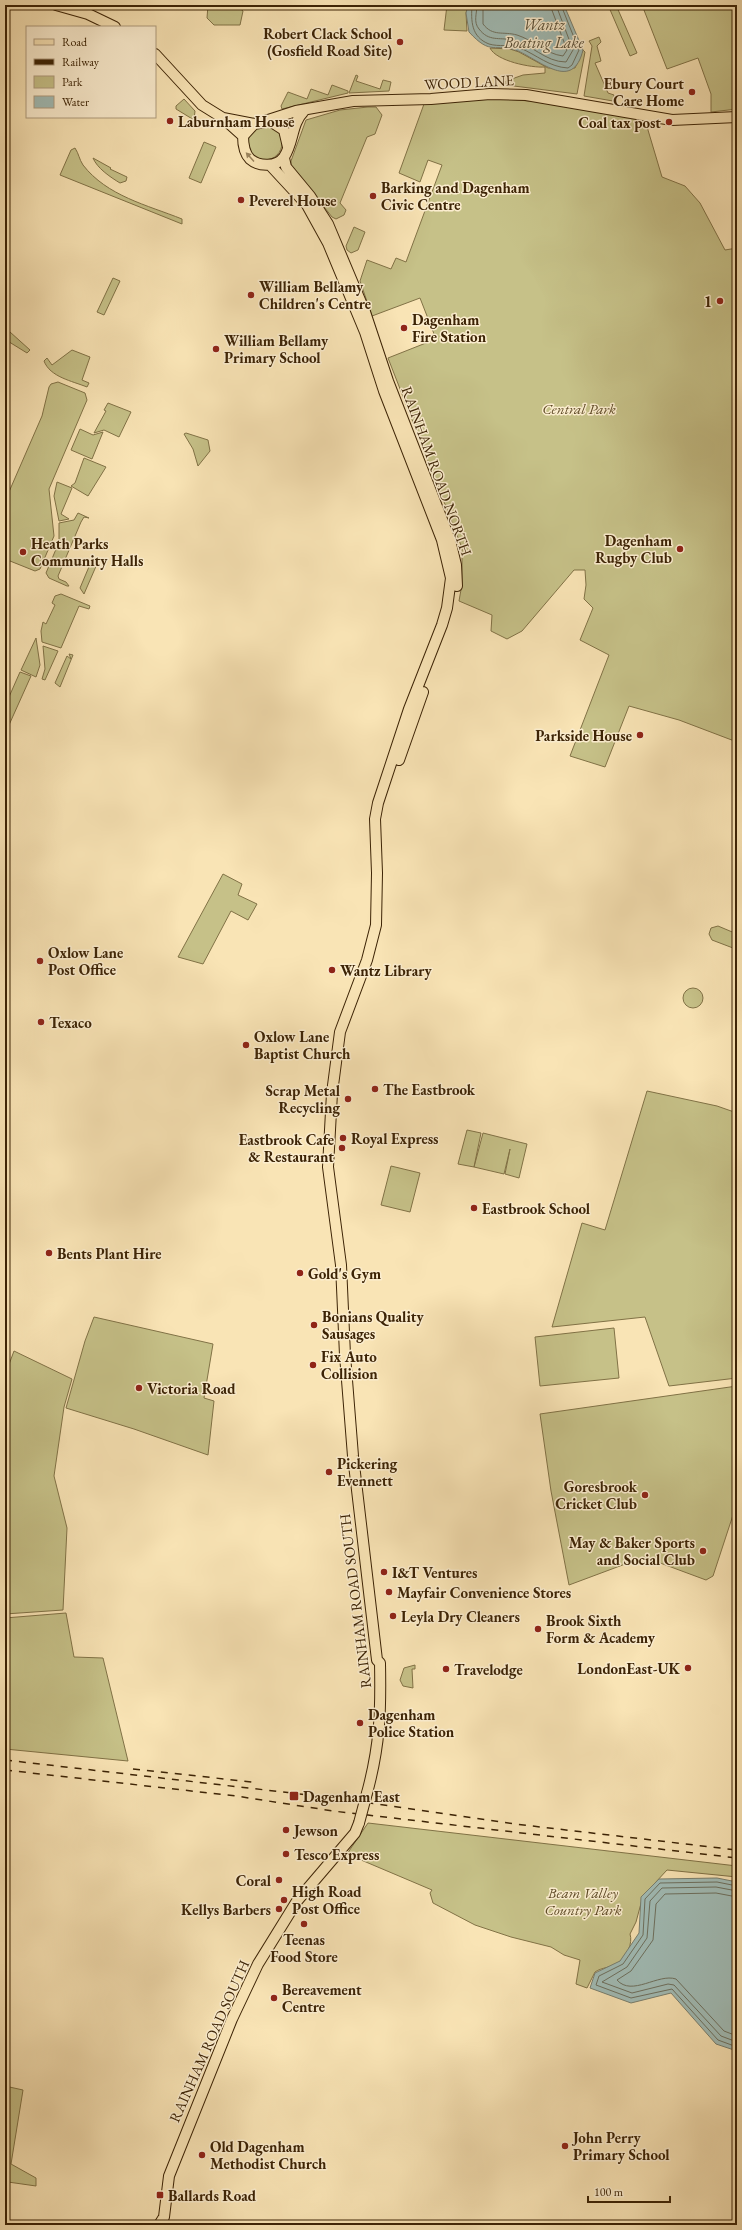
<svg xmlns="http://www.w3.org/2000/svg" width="742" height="2230" font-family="'EB Garamond',serif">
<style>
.green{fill:#c6c188;stroke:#817246}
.water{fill:#a1bcb6;stroke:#797f6f}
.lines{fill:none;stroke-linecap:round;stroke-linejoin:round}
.shore{stroke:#6e705e;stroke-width:1}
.primary-casing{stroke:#3c2305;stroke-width:12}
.primary{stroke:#f9e4b5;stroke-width:10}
.rail{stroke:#3c2305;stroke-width:1.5;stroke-dasharray:7 7;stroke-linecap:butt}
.primary-bridge-casing{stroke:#3c2305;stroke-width:12;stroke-linecap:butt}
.primary-bridge{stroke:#f9e4b5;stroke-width:10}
.oneway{fill:#9a845d}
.poi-dot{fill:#8f2418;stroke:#fbedcf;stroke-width:1.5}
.labels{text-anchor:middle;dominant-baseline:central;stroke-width:3;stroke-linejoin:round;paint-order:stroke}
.poi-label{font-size:15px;font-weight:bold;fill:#3c2305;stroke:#fbedcf;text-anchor:start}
.street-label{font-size:15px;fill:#3c2305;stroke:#fbedcf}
.park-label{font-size:15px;font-style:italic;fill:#5e4a26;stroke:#fbedcf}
.water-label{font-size:16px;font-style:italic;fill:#5a513a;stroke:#fbedcf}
</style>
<rect width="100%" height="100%" fill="#f9e4b5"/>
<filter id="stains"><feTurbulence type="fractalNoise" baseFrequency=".005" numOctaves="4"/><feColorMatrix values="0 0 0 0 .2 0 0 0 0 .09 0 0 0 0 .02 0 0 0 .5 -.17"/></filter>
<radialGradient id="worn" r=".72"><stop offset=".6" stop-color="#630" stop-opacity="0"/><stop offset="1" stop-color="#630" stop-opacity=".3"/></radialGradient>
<path class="green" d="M208 5 237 6 243 11 240 25H214L207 18Z
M447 5H468L466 13 467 31 444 30Z
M608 5H616L637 53 630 56Z
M642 5H737V109L711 112V94L698 58 667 69Z
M599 37 601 42 597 46 601 61 595 63 608 93 614 95 613 101 584 96 592 46 589 41Z
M490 48 510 49 519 52 548 68H575L583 50 585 52 577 94 506 85V81L523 75 545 73V67C531 68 496 61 490 48Z
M356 75 358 76 356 81 380 89 383 80 391 82 389 91 349 93Z
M332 85 348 91V93L282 109 281 106 288 92 307 99 311 89 328 95Z
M494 98 552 103 645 120 662 177 685 186 700 203 725 250 737 248V742L679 720 629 706 605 767 570 756 609 655 580 640 593 608 584 599 586 585 585 570H574L522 631 507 639 491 631 492 615 459 601 462 584V548L388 358 436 339 420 298 372 316 360 281 367 260 391 269 396 258 406 262 442 165 428 160 420 182 399 173 424 104Z
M184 99 195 111 194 120 176 109V106Z
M368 107H376L382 115 375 134 367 137 340 203 346 210 344 215 336 219 332 217 291 165V161L306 120 340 110Z
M248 143a17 17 0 1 1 34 0a17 17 0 1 1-34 0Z
M204 142 216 147 201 183 189 178Z
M75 148C79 154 79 159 83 165 107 196 147 205 182 219V224L60 175 71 150Z
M93 158 111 168 110 169 127 177 126 181 120 183C110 177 97 168 93 158Z
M354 227 365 232 358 250 351 253 347 250 346 246Z
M113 278 120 281 104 315 97 312Z
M10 332 30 350 27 353 6 340Z
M72 350 90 357 82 380 89 383 87 387C72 381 50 377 44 361L47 358 52 365Z
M58 382 85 393 87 400 49 489 54 536 40 569 35 571 5 559V501L42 416 49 387 51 384Z
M108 403 131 412 119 437 104 430 94 433 106 411 104 410Z
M80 429 93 435 103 432 92 459 71 450Z
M186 433 208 440 210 451 198 466 193 449 184 434Z
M84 458 106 467 88 496 71 486 75 483Z
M57 482 72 488 61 514 69 519 59 521 54 496Z
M78 513 89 518 84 517 81 522 58 576 59 579 66 582 69 586H67L49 578 46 573 59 542V523L74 520Z
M91 562 97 564 84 594 80 588Z
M61 594 90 606 89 609 79 606 61 648 42 642 41 631 43 622 46 624 55 605 52 603 55 596Z
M36 638 40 665 36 677 21 670Z
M43 646 58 651 45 680 42 679 45 669Z
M69 654 73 655 60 687 55 683 67 656 71 659Z
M20 672 31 676 9 725 5 726V706Z
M223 874 242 884 238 895 257 904 248 920 231 911 203 964 178 957Z
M718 926 737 934 733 948 712 940 709 934 711 928Z
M683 998a10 10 0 1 1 20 0a10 10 0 1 1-20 0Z
M647 1091 717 1106 737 1113V1378L669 1386 645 1317 552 1327 582 1223 605 1230Z
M467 1130 481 1133 474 1167 458 1164Z
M483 1133 527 1144 519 1178 505 1174 510 1149 504 1174 474 1167Z
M391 1166 420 1173 410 1212 381 1205Z
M94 1317 213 1344 204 1398 214 1401 208 1455 134 1429 66 1408 85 1341Z
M614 1328 619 1378 540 1386 535 1337Z
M14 1351 72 1379 64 1407 54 1476 67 1528 63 1610 5 1614V1375Z
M737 1386V1513L733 1515 713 1576 706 1580 644 1557 569 1585 551 1491 540 1414Z
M66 1613 74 1657 103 1658 128 1761 5 1749V1618Z
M415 1665V1669H412L413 1688 403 1686 400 1680 404 1668Z
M368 1823 737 1866V1877L667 1870 643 1896 636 1922 630 1934C633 1943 627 1956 619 1962 612 1968 602 1967 595 1972L587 1988 576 1984 580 1960 564 1955 551 1947 511 1937 475 1925 433 1903 430 1893 432 1890 347 1854Z
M5 2086 23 2090 11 2164 36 2178V2186L8 2182 5 2190Z"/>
<path class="water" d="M468 5H564L583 50C573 92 541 61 518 51 494 42 492 57 469 32L466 13Z
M717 1878 737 1882V2051L716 2044 671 1993 631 2003 590 1988 595 1973 620 1961 639 1933 641 1897 659 1879Z"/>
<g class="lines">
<path class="shore" d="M472 5C471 21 471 37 489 44 499 47 510 44 520 48 537 55 549 67 568 68L572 65 579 50 561 5
M477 5C477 13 473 22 479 29 489 42 499 37 512 40 532 44 545 62 566 62L573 50 556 5
M483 5V24C493 37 503 31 517 35 533 40 546 54 563 56L567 50 550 5
M737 1886 717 1882 660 1883 645 1899 643 1935 623 1964 599 1976 596 1985 631 1998 672 1989 718 2040 737 2047
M737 1891 716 1887 662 1888 650 1901 647 1938 627 1967 602 1982 632 1993 668 1984 674 1985 721 2036 737 2042
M737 1897 716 1893 665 1894 656 1904 653 1940 631 1971 617 1980C632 1997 658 1973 676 1979L724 2031 737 2036"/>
<defs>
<path id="primary" d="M56 5 88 14 115 27
M155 54 202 105 223 118 243 136
M223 118 254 124
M265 121 296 111 353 101 431 99 490 94 526 95 672 120 737 117
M288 147 284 130 270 121 254 124 243 136C243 145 244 153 250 159 259 167 277 167 284 157 294 142 291 124 304 111
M284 158 286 167 310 196 328 224 365 312 388 381 450 540 456 565 457 586
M270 165 307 205 328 243 365 332 384 391 442 540 451 578 447 608 442 625 409 709 378 803 375 819 377 873 376 925 367 960 340 1032 332 1093 328 1167 341 1265 345 1355 353 1456 377 1660 380 1663C381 1712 380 1745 367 1793
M399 760 423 692
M159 2225 164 2217 169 2176 232 2019 258 1964 297 1901 355 1833 359 1823"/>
</defs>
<use href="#primary" class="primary-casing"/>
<use href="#primary" class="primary"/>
<path class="rail" d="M5 1760 335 1798 515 1824 737 1850
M133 1769 252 1782
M5 1770 236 1796 333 1811 737 1858"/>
<defs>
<path id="primary-bridge" d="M359 1823 367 1793"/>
</defs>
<use href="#primary-bridge" class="primary-bridge-casing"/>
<use href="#primary-bridge" class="primary-bridge"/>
</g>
<defs><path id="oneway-solid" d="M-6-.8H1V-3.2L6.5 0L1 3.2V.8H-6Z"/></defs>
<use class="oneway" href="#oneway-solid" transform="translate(250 157) rotate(-132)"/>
<g class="poi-dot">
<circle cx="400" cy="42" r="4"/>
<circle cx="692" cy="92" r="4"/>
<circle cx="170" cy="121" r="4"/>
<circle cx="669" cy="122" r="4"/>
<circle cx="373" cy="196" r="4"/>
<circle cx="241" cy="200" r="4"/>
<circle cx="251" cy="295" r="4"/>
<circle cx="720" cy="301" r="4"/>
<circle cx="404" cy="328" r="4"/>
<circle cx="216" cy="349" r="4"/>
<circle cx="680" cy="549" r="4"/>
<circle cx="23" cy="552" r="4"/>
<circle cx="640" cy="735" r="4"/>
<circle cx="40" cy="961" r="4"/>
<circle cx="332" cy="970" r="4"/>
<circle cx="41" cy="1022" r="4"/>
<circle cx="246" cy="1045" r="4"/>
<circle cx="375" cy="1089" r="4"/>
<circle cx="348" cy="1099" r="4"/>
<circle cx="343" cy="1138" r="4"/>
<circle cx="342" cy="1148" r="4"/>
<circle cx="474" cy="1208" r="4"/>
<circle cx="49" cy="1253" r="4"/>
<circle cx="300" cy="1273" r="4"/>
<circle cx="314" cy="1325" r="4"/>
<circle cx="313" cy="1365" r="4"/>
<circle cx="139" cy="1388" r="4"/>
<circle cx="329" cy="1472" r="4"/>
<circle cx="645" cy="1495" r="4"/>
<circle cx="703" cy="1551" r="4"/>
<circle cx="384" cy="1572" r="4"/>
<circle cx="389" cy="1592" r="4"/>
<circle cx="393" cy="1616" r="4"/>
<circle cx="538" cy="1629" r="4"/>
<circle cx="688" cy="1668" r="4"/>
<circle cx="446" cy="1669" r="4"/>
<circle cx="360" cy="1723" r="4"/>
<rect x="289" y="1791" width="10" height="10" rx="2"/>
<circle cx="286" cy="1830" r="4"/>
<circle cx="286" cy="1854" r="4"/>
<circle cx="279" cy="1880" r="4"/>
<circle cx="284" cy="1900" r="4"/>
<circle cx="279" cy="1909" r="4"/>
<circle cx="304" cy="1924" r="4"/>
<circle cx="274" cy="1998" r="4"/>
<circle cx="565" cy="2146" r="4"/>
<circle cx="202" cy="2155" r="4"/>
<rect x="156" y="2191" width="8" height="8" rx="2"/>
</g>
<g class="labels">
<g class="poi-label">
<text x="392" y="33" text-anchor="end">Robert Clack School<tspan x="392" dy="17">(Gosfield Road Site)</tspan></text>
<text x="684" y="83" text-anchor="end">Ebury Court<tspan x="684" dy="17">Care Home</tspan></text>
<text x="178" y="121">Laburnham House</text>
<text x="661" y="122" text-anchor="end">Coal tax post</text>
<text x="381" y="187">Barking and Dagenham<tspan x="381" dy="17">Civic Centre</tspan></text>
<text x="249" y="200">Peverel House</text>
<text x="259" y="286">William Bellamy<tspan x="259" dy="17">Children's Centre</tspan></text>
<text x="712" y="301" text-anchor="end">1</text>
<text x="412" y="319">Dagenham<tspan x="412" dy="17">Fire Station</tspan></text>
<text x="224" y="340">William Bellamy<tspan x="224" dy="17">Primary School</tspan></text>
<text x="672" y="540" text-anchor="end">Dagenham<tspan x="672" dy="17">Rugby Club</tspan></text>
<text x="31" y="543">Heath Parks<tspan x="31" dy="17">Community Halls</tspan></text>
<text x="632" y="735" text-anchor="end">Parkside House</text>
<text x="48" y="952">Oxlow Lane<tspan x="48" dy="17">Post Office</tspan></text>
<text x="340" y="970">Wantz Library</text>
<text x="49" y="1022">Texaco</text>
<text x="254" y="1036">Oxlow Lane<tspan x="254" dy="17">Baptist Church</tspan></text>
<text x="383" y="1089">The Eastbrook</text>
<text x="340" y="1090" text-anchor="end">Scrap Metal<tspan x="340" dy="17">Recycling</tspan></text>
<text x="351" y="1138">Royal Express</text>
<text x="334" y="1139" text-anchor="end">Eastbrook Cafe<tspan x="334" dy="17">&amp; Restaurant</tspan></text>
<text x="482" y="1208">Eastbrook School</text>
<text x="57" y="1253">Bents Plant Hire</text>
<text x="308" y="1273">Gold's Gym</text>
<text x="322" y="1316">Bonians Quality<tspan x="322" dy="17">Sausages</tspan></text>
<text x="321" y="1356">Fix Auto<tspan x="321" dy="17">Collision</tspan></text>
<text x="147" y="1388">Victoria Road</text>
<text x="337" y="1463">Pickering<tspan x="337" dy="17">Evennett</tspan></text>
<text x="637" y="1486" text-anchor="end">Goresbrook<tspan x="637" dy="17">Cricket Club</tspan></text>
<text x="695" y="1542" text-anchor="end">May &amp; Baker Sports<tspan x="695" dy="17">and Social Club</tspan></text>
<text x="392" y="1572">I&amp;T Ventures</text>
<text x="397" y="1592">Mayfair Convenience Stores</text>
<text x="401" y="1616">Leyla Dry Cleaners</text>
<text x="546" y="1620">Brook Sixth<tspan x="546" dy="17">Form &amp; Academy</tspan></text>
<text x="680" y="1668" text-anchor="end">LondonEast-UK</text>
<text x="454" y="1669">Travelodge</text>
<text x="368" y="1714">Dagenham<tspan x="368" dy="17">Police Station</tspan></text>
<text x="303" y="1796">Dagenham East</text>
<text x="294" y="1830">Jewson</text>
<text x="294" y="1854">Tesco Express</text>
<text x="271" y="1880" text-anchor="end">Coral</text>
<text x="292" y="1891">High Road<tspan x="292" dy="17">Post Office</tspan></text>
<text x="271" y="1909" text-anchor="end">Kellys Barbers</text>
<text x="304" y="1939" text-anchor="middle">Teenas<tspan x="304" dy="17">Food Store</tspan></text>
<text x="282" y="1989">Bereavement<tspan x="282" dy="17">Centre</tspan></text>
<text x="573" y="2137">John Perry<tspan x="573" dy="17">Primary School</tspan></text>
<text x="210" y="2146">Old Dagenham<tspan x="210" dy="17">Methodist Church</tspan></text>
<text x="168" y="2195">Ballards Road</text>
</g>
<g class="street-label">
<text transform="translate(469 82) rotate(-3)">WOOD LANE</text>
<text transform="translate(437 471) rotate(70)">RAINHAM ROAD NORTH</text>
<text transform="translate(355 1601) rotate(-97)">RAINHAM ROAD SOUTH</text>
<text transform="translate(209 2041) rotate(-66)">RAINHAM ROAD SOUTH</text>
</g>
<g class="park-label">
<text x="579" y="408">Central Park</text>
<text x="583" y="1892">Beam Valley<tspan x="583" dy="17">Country Park</tspan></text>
</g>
<g class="water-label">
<text x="544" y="24">Wantz<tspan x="544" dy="18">Boating Lake</tspan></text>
</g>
</g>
<rect width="742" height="2230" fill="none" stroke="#f9e4b5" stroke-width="20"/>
<rect x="6" y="6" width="730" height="2218" fill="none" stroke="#3c2305" stroke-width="2"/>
<rect x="10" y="10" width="722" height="2210" fill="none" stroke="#3c2305"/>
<rect x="26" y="26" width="130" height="92" fill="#fbedcf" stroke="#af9c7e"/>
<rect x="34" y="39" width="20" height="6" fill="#f9e4b5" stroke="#af9c7e"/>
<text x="62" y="46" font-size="12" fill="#3c2305">Road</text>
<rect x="34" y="59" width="20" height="6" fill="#3c2305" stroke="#af9c7e"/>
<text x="62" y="66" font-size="12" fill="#3c2305">Railway</text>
<rect x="34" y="76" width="20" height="12" fill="#c6c188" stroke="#af9c7e"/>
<text x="62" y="86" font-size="12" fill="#3c2305">Park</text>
<rect x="34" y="96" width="20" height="12" fill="#a1bcb6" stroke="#af9c7e"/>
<text x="62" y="106" font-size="12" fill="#3c2305">Water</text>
<path d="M588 2196v6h82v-6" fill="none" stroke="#3c2305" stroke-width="2"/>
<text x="594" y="2196" font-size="12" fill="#3c2305" stroke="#fbedcf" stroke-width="3" paint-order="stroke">100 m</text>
<rect width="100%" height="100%" filter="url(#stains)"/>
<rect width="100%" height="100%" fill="url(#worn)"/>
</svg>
